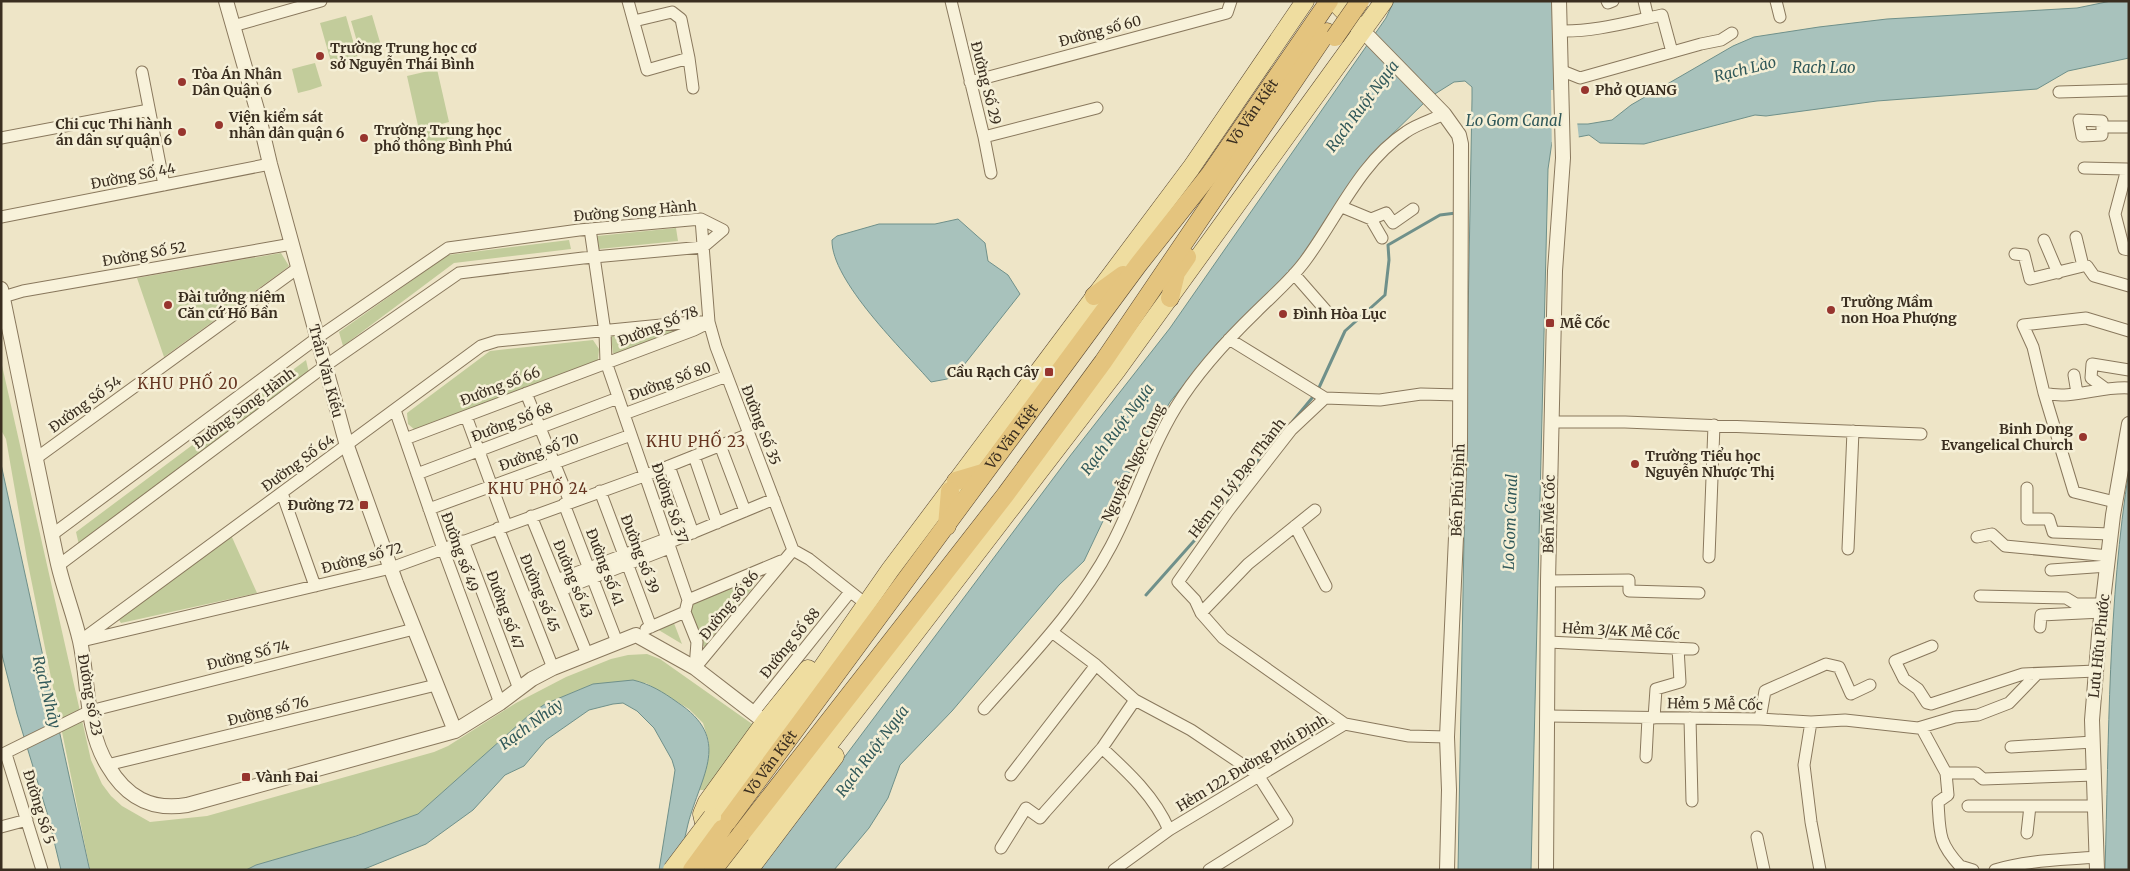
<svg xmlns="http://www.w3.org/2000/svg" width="2130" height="871" font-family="Merriweather,serif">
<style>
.green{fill:#c2cc9b}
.water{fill:#a8c2bc;stroke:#6f908a}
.pier{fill:#eee5c7}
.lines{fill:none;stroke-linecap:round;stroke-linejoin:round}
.stream{stroke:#6f908a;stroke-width:3}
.minor-casing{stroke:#89785d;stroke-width:13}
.tertiary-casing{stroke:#89785d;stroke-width:16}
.primary-casing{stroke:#574530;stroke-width:19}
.trunk-casing{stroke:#574530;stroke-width:19}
.minor{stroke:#f8f2da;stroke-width:11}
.tertiary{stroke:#f8f2da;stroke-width:14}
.primary{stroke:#efdda0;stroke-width:18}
.trunk{stroke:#e4c47e;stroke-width:18}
.primary-bridge-casing{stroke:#574530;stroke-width:19;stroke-linecap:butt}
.trunk-bridge-casing{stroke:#574530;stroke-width:19;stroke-linecap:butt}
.primary-bridge{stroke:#efdda0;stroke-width:18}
.trunk-bridge{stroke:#e4c47e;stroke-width:18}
.poi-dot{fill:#97352e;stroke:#f5efd6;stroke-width:2}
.labels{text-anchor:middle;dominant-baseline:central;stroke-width:5;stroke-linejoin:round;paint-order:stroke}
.street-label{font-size:14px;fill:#3a2e20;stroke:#f5efd6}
.poi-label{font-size:14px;font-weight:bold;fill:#3a2e20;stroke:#f5efd6;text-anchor:start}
.water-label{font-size:15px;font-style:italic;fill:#305859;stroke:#f5efd6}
.neighbourhood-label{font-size:15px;letter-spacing:1px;fill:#653420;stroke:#f5efd6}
</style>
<rect width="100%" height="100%" fill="#eee5c7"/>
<path class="green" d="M372 15 382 49 361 55 351 21Z
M346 16 359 62 333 69 320 23Z
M315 63 322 86 310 90 303 66Z
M303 66 310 90 298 93 292 69Z
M437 69 449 122 419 130 407 76Z
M450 125 455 144 423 152 418 133Z
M676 228 678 241 599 249 597 236Z
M569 240 571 249 454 263 343 346 339 332 448 255Z
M281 253 289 266 284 270 164 357 137 278Z
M674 327 677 330 617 354 613 353 611 336 614 333Z
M593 340 599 349 598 360 415 430 408 424 407 413 490 351Z
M306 360 309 373 79 545 76 532Z
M1 361 91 760 102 784 111 796 122 806 150 822 207 816 434 752 448 746 516 703 566 677 611 659 628 655 647 654 660 659 755 726 704 790H699L709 757V742L703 723 689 709 646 683 593 684 545 704 529 715 418 814C364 834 311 850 256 865L246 870H90L27 559 6 439 1 430Z
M231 535 257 593 121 623 117 617Z
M753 578 755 585 705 646 701 647 688 603Z
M672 618 682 644 652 626Z"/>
<path class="water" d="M1394 1H1556L1557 124H1588L1612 120 1631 105 1733 46 1754 37 1819 27 1887 19 2077 8 2111 1H2129V58L2068 71 2037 89 1877 101 1766 116 1755 115 1644 144 1600 143 1589 135 1552 142 1548 169 1531 870H1458L1472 99V87L1465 81 1454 82 1430 97 1374 152 1289 276 1218 342 1170 402 1112 502 1084 561 1059 585 952 711 900 765 888 798 869 828 834 870H760L1070 456 1170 328 1386 18Z
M958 219 985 243 988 261 1008 275 1020 294 956 375 947 379 931 382C904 351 831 281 832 240L837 236 879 224H935Z
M1 464 89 867 90 870H61L48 816 17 714 1 651Z
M2129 470V870H2105C2109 736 2108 602 2129 470Z
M633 680C650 684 663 692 677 702 733 739 701 774 688 824 684 839 682 855 680 870H659L673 783 675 770 672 760 654 728 637 711 623 703 613 704 589 710 546 740 524 766 505 775 473 810 426 844 362 870H246L256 865 356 836 418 814 529 715 545 704 593 684Z"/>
<path class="pier" d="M1551 90H1557L1559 122 1577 121 1579 139 1554 144 1552 157Z"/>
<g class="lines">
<path class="stream" d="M1293 421 1317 392 1345 331 1385 295 1389 260 1388 245 1440 215 1456 213
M1146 595 1225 506 1263 454 1278 439"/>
<defs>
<path id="minor" d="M628 1 647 70 689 58 681 19 672 12 634 21
M951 1 984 137 991 173
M1607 1 1608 3 1613 1
M1644 1 1648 18
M1776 1 1780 17
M233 26 321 1
M1559 31C1595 32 1628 22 1662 15L1672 52
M689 58 693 88
M1560 70 1580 78 1701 44 1721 40 1732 33
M142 72 164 185
M970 82 1227 13 1231 1
M2059 92 2129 90
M2079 120 2102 121V135L2082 136Z
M2102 127H2129
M984 137 1097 108
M1 138 149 110
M2084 168 2127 169 2115 214 2124 249 2129 250
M1342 207 1371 219 1386 213 1393 223 1413 209
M1 217 270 164
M701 219 709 322 716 347 793 550 809 559 866 604
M1371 219 1382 238
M590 229 605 332 606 362 688 600 685 612 697 642 695 668
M2076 237 2083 266
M2044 240 2058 273
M2015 254 2024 255 2030 279 2083 266H2087L2094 276 2129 286
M1294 274 1329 314
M3 297 23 291 292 244
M2129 331 2086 318 2023 325 2033 347 2044 393C2072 400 2100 386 2129 388
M1229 339 1325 398 1380 400 1421 394 1460 395
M2074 375 2077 393
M2106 389 2091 378 2092 364 2129 370
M526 393 570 502
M2044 393 2074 492 2115 502
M1325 398 1291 430 1228 511 1178 582 1195 600 1201 613 1223 638 1345 724
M395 410 443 549 500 703
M624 414 727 376
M466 416 506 525
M1552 422H1625L1921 434
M405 439 694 330 708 323
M720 445 745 511
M694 456 717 523
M35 459 298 268
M669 466 693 533
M417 474 618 398
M2027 488V519H2049L2053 532 2111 534
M600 491 651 627
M282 493 315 586
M564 504 617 642
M429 509 631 435
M531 516 587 654
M1295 526 1326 586
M498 528 553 668
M53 534 317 338 448 248 579 230 701 219 723 230 703 247 583 258 459 273 325 366 59 565
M1977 537 1992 534 2005 546 2109 556
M463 541 519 689
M668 543 774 499
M1848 549 1853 431
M1709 557 1714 425
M2051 570 2108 566
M557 580 666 539
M1548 581 1629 580V591L1699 593
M561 590 669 548
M1980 596 2066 598 2076 604H2103
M688 600 781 561
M1201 613 1248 564 1315 510
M2040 627 2041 615 2102 612
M646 629 685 612
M1052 632 1096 665 1135 700 1191 730 1258 775 1287 821 1209 870
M86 640 391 568 644 476 749 434
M80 641 481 346 497 341 692 322H709
M1548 642 1693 649
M1932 646 1895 661 1904 679 1918 689 1927 703 1931 704 2023 674 2096 671
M695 668 793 550
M984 709C1029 658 1079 607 1111 546 1135 501 1149 451 1176 407 1198 371 1227 340 1257 311 1274 294 1291 280 1305 261 1337 218 1360 162 1406 132 1417 124 1432 120 1444 114
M754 712 850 592
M1548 716 1760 719 1811 722 1845 720 1918 728 1955 717 1978 715 2009 703 2037 674
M1654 718 1656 689 1680 682 1678 648
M1690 718 1692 801
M1760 719 1765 691 1826 664 1839 667 1851 694 1870 685
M1811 722 1804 765 1811 822 1820 870
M1921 727 1946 773H1976L1983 779 2094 775
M2011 747 2093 742
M1102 748C1128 772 1155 797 1169 830
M6 754 42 870
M1 755 90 711 414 629
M1646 757 1648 718
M107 765 436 685
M1946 773 1948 795 1938 802C1940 833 1938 842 1960 866
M1011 775 1096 665
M1968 806H2095
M1 827 27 820
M2027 833 2030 806
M1757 837 1764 870
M1001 848 1026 808 1040 818 1045 812 1102 748 1135 700
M1114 870 1169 830 1345 724 1409 736 1447 737
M1961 870 1960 866 1973 870
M1995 870C2027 860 2063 860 2096 857"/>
<path id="tertiary" d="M226 1 258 113 270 164 347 446 396 583 455 731
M1363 31 1444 114 1459 135 1461 144 1460 448 1447 737 1449 790 1447 870
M1 289C20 380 38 472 58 564 64 590 74 615 80 641 89 682 85 729 108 766 126 797 151 811 187 805L455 731 500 703 532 679 553 668 636 635 695 668 765 722
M1546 870 1548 581 1555 271 1563 158 1559 1
M2097 870 2092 720 2099 635 2113 515 2129 424"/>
<path id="primary" d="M1334 1 1359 27
M712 817 792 711 890 570 1191 168 1305 1
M705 827 702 814 707 802 765 722 808 669
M731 870 896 658 1117 370 1384 1
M749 870 835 756"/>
<g id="trunk">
<path d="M1094 296 1123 275"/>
<path d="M1170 298 1176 273 1187 257"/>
<path d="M956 481 983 473"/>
<path d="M947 526 950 491"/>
<path id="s1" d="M722 829 1138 265 1210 174 1329 1"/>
<path d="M741 834 1006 494 1103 362 1327 32"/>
</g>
</defs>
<use href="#minor" class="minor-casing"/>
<use href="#tertiary" class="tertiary-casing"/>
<use href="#primary" class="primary-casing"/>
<use href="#trunk" class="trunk-casing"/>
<use href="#minor" class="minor"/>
<use href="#tertiary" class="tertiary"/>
<use href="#primary" class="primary"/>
<use href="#trunk" class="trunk"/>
<defs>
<path id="primary-bridge" d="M672 870 712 817"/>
<path id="trunk-bridge" d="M1335 37 1360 1
M692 870 722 829
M713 870 741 834"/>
</defs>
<use href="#primary-bridge" class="primary-bridge-casing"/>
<use href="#trunk-bridge" class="trunk-bridge-casing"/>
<use href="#primary-bridge" class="primary-bridge"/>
<use href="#trunk-bridge" class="trunk-bridge"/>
</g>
<g class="poi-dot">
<circle cx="320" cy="56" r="5"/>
<circle cx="182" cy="82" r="5"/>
<circle cx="1585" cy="90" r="5"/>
<circle cx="219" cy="125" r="5"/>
<circle cx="182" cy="132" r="5"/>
<circle cx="364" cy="138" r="5"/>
<circle cx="168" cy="305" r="5"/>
<circle cx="1831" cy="310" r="5"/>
<circle cx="1283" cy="314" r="5"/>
<rect x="1545" y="318" width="10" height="10" rx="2.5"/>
<rect x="1044" y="367" width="10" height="10" rx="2.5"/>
<circle cx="2083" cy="437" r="5"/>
<circle cx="1635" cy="464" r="5"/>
<rect x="359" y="500" width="10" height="10" rx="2.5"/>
<rect x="241" y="772" width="10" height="10" rx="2.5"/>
</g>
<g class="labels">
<g class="street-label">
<text transform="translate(1100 31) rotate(-15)">Đường số 60</text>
<text transform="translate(986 83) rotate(76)">Đường Số 29</text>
<text stroke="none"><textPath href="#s1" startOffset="892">Võ Văn Kiệt</textPath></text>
<text transform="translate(133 176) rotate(-11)">Đường Số 44</text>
<text transform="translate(635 211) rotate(-5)">Đường Song Hành</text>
<text transform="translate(144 254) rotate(-10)">Đường Số 52</text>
<text transform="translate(658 326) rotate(-22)">Đường Số 78</text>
<text transform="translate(326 371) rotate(75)">Trần Văn Kiểu</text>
<text transform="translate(670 381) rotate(-20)">Đường Số 80</text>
<text transform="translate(500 386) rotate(-21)">Đường số 66</text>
<text transform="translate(85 404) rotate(-36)">Đường Số 54</text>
<text transform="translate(244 408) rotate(-37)">Đường Song Hành</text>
<text transform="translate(512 422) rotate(-21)">Đường Số 68</text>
<text transform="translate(761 425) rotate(69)">Đường Số 35</text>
<text stroke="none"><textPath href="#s1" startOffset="488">Võ Văn Kiệt</textPath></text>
<text transform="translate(539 452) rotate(-20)">Đường số 70</text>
<text transform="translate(298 463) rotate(-36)">Đường Số 64</text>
<text transform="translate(1133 463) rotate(-65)">Nguyễn Ngọc Cung</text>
<text transform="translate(1237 478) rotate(-52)">Hẻm 19 Lý Đạo Thành</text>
<text transform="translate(1458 490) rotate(-88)">Bến Phú Định</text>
<text transform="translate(670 503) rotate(71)">Đường Số 37</text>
<text transform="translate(1549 514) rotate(-89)">Bến Mễ Cốc</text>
<text transform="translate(460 552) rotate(70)">Đường số 49</text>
<text transform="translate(640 554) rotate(69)">Đường số 39</text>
<text transform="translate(362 558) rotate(-15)">Đường số 72</text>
<text transform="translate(605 567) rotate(69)">Đường số 41</text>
<text transform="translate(573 579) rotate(68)">Đường số 43</text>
<text transform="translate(540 593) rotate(68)">Đường số 45</text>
<text transform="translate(729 605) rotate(-51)">Đường số 86</text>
<text transform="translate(505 610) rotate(70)">Đường số 47</text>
<text transform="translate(1621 631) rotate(3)">Hẻm 3/4K Mễ Cốc</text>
<text transform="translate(790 643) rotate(-51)">Đường Số 88</text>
<text transform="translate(2099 646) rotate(-84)">Lưu Hữu Phước</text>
<text transform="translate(248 655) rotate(-14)">Đường Số 74</text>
<text transform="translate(90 695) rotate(80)">Đường số 23</text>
<text transform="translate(1715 704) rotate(1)">Hẻm 5 Mễ Cốc</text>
<text transform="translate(268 711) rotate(-14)">Đường số 76</text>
<text stroke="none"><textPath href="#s1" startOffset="82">Võ Văn Kiệt</textPath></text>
<text transform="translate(1252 763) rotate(-31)">Hẻm 122 Đường Phú Định</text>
<text transform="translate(39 807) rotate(73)">Đường Số 5</text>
</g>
<g class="poi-label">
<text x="330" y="48">Trường Trung học cơ<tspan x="330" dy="16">sở Nguyễn Thái Bình</tspan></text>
<text x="192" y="74">Tòa Án Nhân<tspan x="192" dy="16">Dân Quận 6</tspan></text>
<text x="1595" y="90">Phở QUANG</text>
<text x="229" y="117">Viện kiểm sát<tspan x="229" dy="16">nhân dân quận 6</tspan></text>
<text x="172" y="124" text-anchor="end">Chi cục Thi hành<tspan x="172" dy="16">án dân sự quận 6</tspan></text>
<text x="374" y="130">Trường Trung học<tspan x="374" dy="16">phổ thông Bình Phú</tspan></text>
<text x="178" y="297">Đài tưởng niệm<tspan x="178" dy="16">Căn cứ Hố Bần</tspan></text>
<text x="1841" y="302">Trường Mầm<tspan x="1841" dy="16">non Hoa Phượng</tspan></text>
<text x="1293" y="314">Đình Hòa Lục</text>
<text x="1560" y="323">Mễ Cốc</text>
<text x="1039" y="372" text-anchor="end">Cầu Rạch Cây</text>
<text x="2073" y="429" text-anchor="end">Binh Dong<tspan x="2073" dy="16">Evangelical Church</tspan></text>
<text x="1645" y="456">Trường Tiểu học<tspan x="1645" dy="16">Nguyễn Nhược Thị</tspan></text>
<text x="354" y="505" text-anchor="end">Đường 72</text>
<text x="256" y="777">Vành Đai</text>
</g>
<g class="water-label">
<text x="1824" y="67">Rach Lao</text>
<text transform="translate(1745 69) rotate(-14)">Rạch Lào</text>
<text transform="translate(1362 106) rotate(-53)">Rạch Ruột Ngựa</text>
<text x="1514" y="120">Lo Gom Canal</text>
<text transform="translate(1117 429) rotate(-53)">Rạch Ruột Ngựa</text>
<text transform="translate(1510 522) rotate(-88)">Lo Gom Canal</text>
<text transform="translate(47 692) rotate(76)">Rạch Nhảy</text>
<text transform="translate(531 724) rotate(-36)">Rạch Nhảy</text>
<text transform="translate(872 751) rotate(-53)">Rạch Ruột Ngựa</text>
</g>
<g class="neighbourhood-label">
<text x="188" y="383">KHU PHỐ 20</text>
<text x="696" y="441">KHU PHỐ 23</text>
<text x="538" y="488">KHU PHỐ 24</text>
</g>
</g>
<rect width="2130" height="871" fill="none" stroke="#3a2e20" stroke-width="5"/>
</svg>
